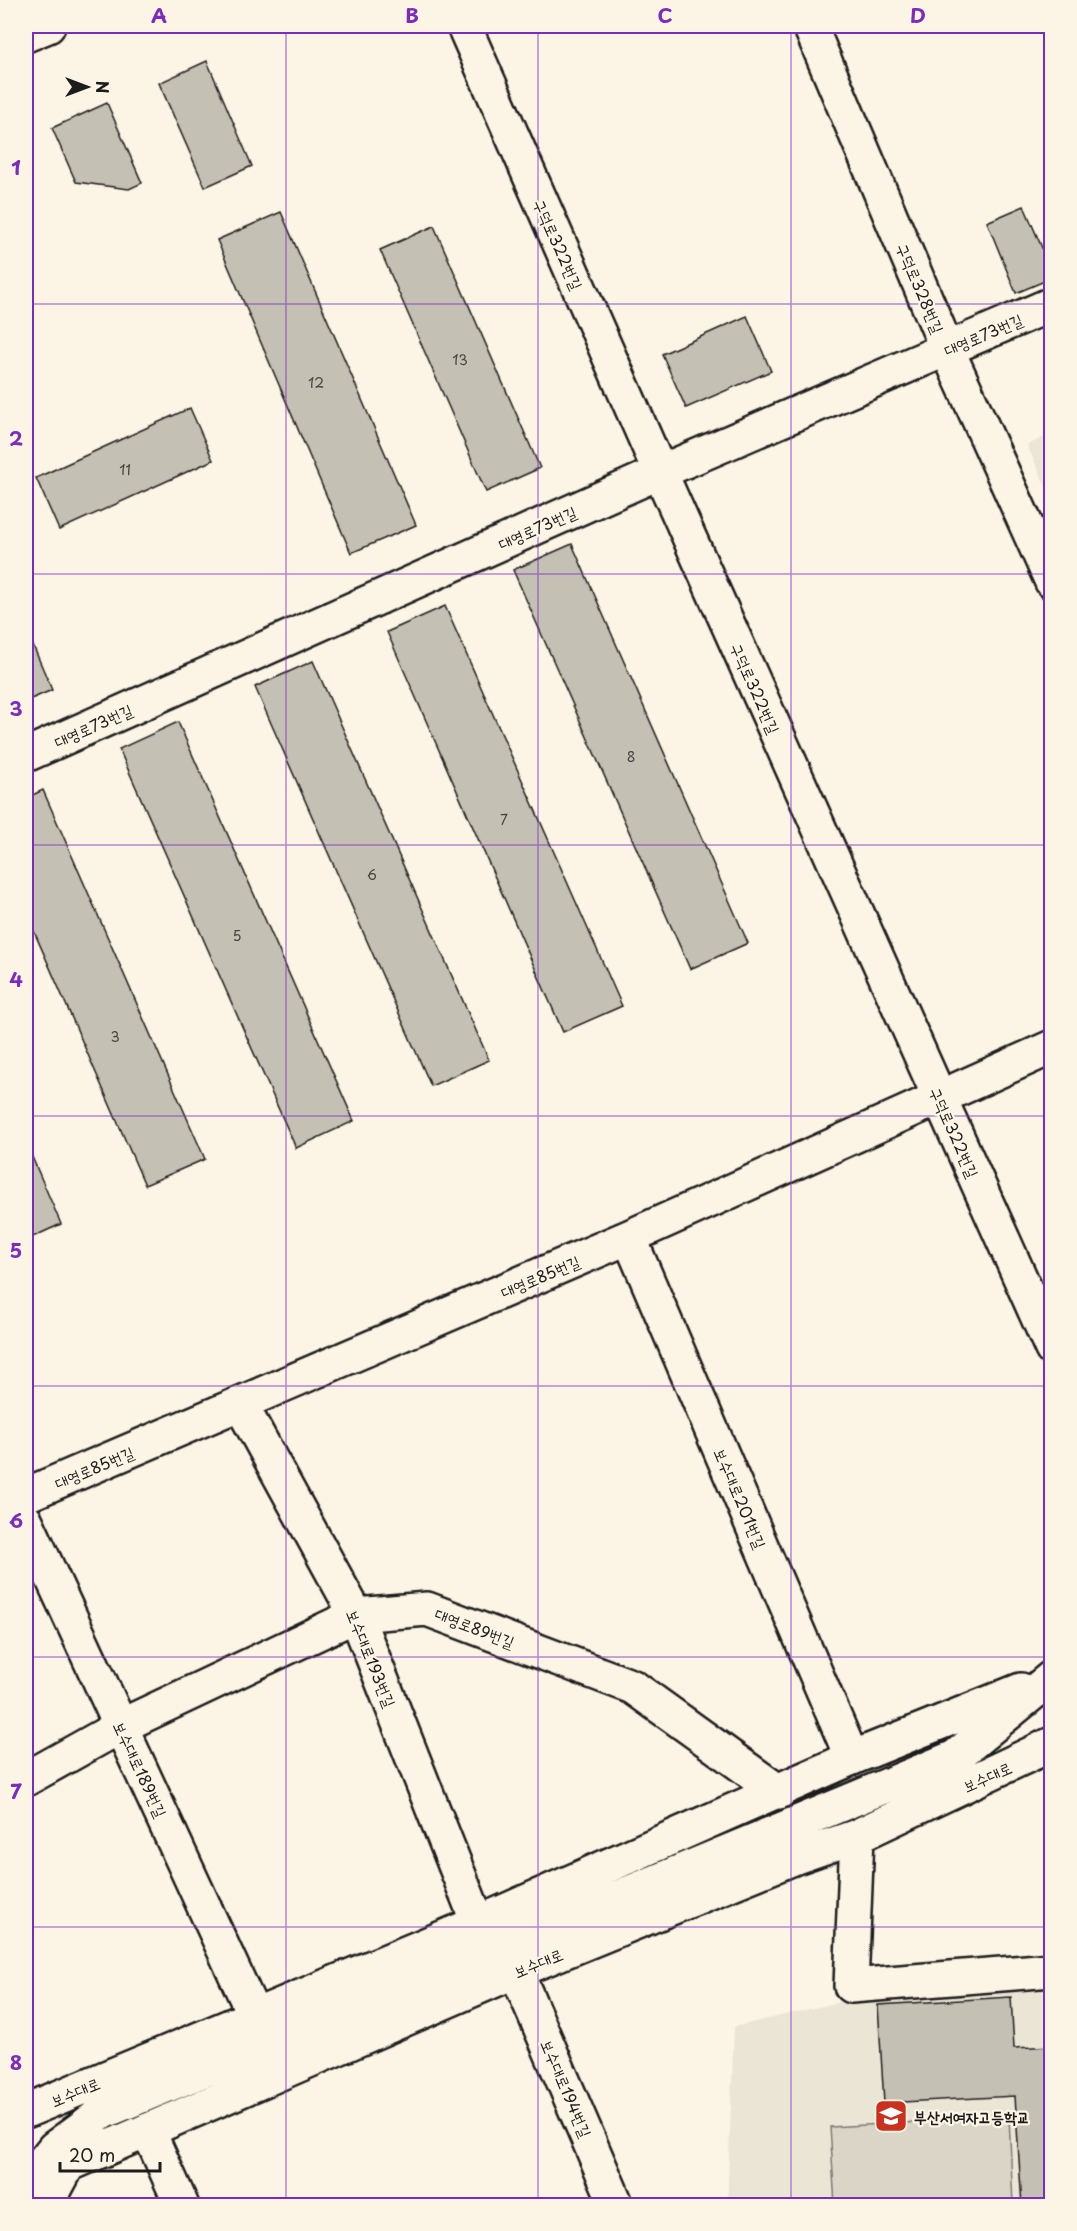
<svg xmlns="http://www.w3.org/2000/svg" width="1077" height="2231" font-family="'Playpen Sans','Poor Story',sans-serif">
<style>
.built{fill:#ebe5d6}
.green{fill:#dbd5c8;stroke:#7c7872;stroke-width:1.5}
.building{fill:#c4c0b3;stroke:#1c1c1c;stroke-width:1.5}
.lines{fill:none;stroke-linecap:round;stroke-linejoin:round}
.minor-casing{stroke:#1c1c1c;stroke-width:38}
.major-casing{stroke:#1c1c1c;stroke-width:38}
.minor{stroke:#fcf5e5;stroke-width:33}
.major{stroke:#fcf5e5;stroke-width:33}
.grid{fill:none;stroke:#7b2cbf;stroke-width:1.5;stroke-opacity:0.55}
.labels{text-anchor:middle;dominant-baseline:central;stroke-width:4.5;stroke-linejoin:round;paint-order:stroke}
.number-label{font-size:14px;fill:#464542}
.street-label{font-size:16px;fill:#1c1c1c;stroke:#fcf5e5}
.poi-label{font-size:16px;font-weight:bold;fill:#1c1c1c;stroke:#fcf5e5;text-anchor:start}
.neatline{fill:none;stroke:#7b2cbf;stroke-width:2}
.grid-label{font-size:20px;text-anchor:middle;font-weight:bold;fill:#7b2cbf}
</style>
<rect width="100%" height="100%" fill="#fcf5e5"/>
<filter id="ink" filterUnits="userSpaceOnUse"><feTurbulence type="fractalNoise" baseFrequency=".0167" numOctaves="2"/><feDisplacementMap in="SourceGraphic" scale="12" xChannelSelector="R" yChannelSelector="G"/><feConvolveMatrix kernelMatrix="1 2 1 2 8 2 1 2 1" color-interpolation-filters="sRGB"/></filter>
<g filter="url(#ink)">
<path class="built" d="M1051 434V498L1027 445Z
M1051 1976V2205L727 2206 734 2027 869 1995Z"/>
<path class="green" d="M1009 2117 1013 2205H835L830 2127Z"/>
<path class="building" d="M207 61 252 166 205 187 159 83Z
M107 103 142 183 129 189 76 182 52 128Z
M1024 206 1052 271V278L1016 293 987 222Z
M281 212 416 525 351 553 217 240Z
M434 226 540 468 486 492 380 250Z
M747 316 771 371 686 408 662 354Z
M190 408 213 460 59 530 36 478Z
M572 544 748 943 690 969 513 570Z
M445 606 622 1006 563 1032 387 632Z
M26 629 52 690 26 701Z
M313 661 489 1060 431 1086 255 687Z
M178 722 354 1121 296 1148 119 749Z
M43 790 205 1159 145 1185 26 913V798Z
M26 1143 61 1224 26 1240Z
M1011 1997 1014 2048 1052 2046V2206H1022L1015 2096 884 2103 878 2005Z"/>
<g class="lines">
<defs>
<path id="minor" d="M464 26 660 472 1052 1349
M810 26 947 349 1052 582
M26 755 660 472 1052 304
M629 1237 852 1758
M241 1405 356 1615 478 1923
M26 1495 629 1237 1052 1047
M26 1521 255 2017
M26 1779 121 1726 356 1615 427 1609 633 1687 779 1792
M857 1836 851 1986 1052 1970
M516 1971 617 2206
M148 2130 182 2206"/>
<path id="major" d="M26 35 48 26
M26 2111 478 1923 852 1758 1021 1690
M33 2180 516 1971 796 1857 857 1836 1052 1744
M26 2183 54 2148 103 2112 955 1757 1051 1678
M46 2206 68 2165"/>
</defs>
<use href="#minor" class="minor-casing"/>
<use href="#major" class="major-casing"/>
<use href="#minor" class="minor"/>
<use href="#major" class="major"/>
</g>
</g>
<path class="grid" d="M286 26V2206M538 26V2206M791 26V2206M26 304H1052M26 574H1052M26 845H1052M26 1116H1052M26 1386H1052M26 1657H1052M26 1927H1052"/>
<defs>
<symbol id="school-square" viewBox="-11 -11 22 22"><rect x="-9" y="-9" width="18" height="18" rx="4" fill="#c8321e" stroke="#fcf5e5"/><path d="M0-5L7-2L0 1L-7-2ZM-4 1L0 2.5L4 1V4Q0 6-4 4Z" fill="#fff"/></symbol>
</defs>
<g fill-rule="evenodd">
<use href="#school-square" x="872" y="2097" width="38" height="38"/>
</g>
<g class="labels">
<g class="number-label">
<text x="460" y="359">13</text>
<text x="316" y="382">12</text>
<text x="125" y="469">11</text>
<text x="631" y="756">8</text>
<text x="504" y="819">7</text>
<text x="372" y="874">6</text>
<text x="237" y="935">5</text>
<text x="115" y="1036">3</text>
</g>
<g class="street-label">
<text transform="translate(559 244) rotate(66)">구덕로322번길</text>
<text transform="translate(921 288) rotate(67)">구덕로328번길</text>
<text transform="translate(983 334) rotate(-23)">대영로73번길</text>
<text transform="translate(537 527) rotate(-24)">대영로73번길</text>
<text transform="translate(756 688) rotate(66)">구덕로322번길</text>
<text transform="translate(93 725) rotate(-24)">대영로73번길</text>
<text transform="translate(955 1132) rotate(66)">구덕로322번길</text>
<text transform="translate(540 1276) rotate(-23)">대영로85번길</text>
<text transform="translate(94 1467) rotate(-23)">대영로85번길</text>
<text transform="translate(741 1498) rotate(67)">보수대로201번길</text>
<text transform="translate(475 1627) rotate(21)">대영로89번길</text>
<text transform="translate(372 1658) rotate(68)">보수대로193번길</text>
<text transform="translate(141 1769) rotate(65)">보수대로189번길</text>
<text transform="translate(987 1776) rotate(-24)">보수대로</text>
<text transform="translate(538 1962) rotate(-22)">보수대로</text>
<text transform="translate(567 2088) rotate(67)">보수대로194번길</text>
<text transform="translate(75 2091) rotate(-22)">보수대로</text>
</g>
<g class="poi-label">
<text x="914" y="2116">부산서여자고등학교</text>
</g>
</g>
<rect width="1077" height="2231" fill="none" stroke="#fcf5e5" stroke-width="66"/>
<g transform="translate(87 87) rotate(90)" stroke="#fcf5e5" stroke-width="4.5" paint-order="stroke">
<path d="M0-4.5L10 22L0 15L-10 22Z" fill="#1c1c1c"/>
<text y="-9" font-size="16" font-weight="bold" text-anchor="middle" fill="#1c1c1c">N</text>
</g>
<path d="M60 2162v9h100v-9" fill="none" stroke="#1c1c1c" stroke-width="3"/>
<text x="69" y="2162" font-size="18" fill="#1c1c1c" stroke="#fcf5e5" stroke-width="4.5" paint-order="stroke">20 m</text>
<rect x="33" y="33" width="1011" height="2165" class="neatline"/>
<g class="grid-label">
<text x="159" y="23">A</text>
<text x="412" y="23">B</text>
<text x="665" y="23">C</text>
<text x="918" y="23">D</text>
<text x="16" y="175">1</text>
<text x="16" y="446">2</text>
<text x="16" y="716">3</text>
<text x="16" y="987">4</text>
<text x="16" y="1258">5</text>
<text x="16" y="1528">6</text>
<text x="16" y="1799">7</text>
<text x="16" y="2070">8</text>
</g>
</svg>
